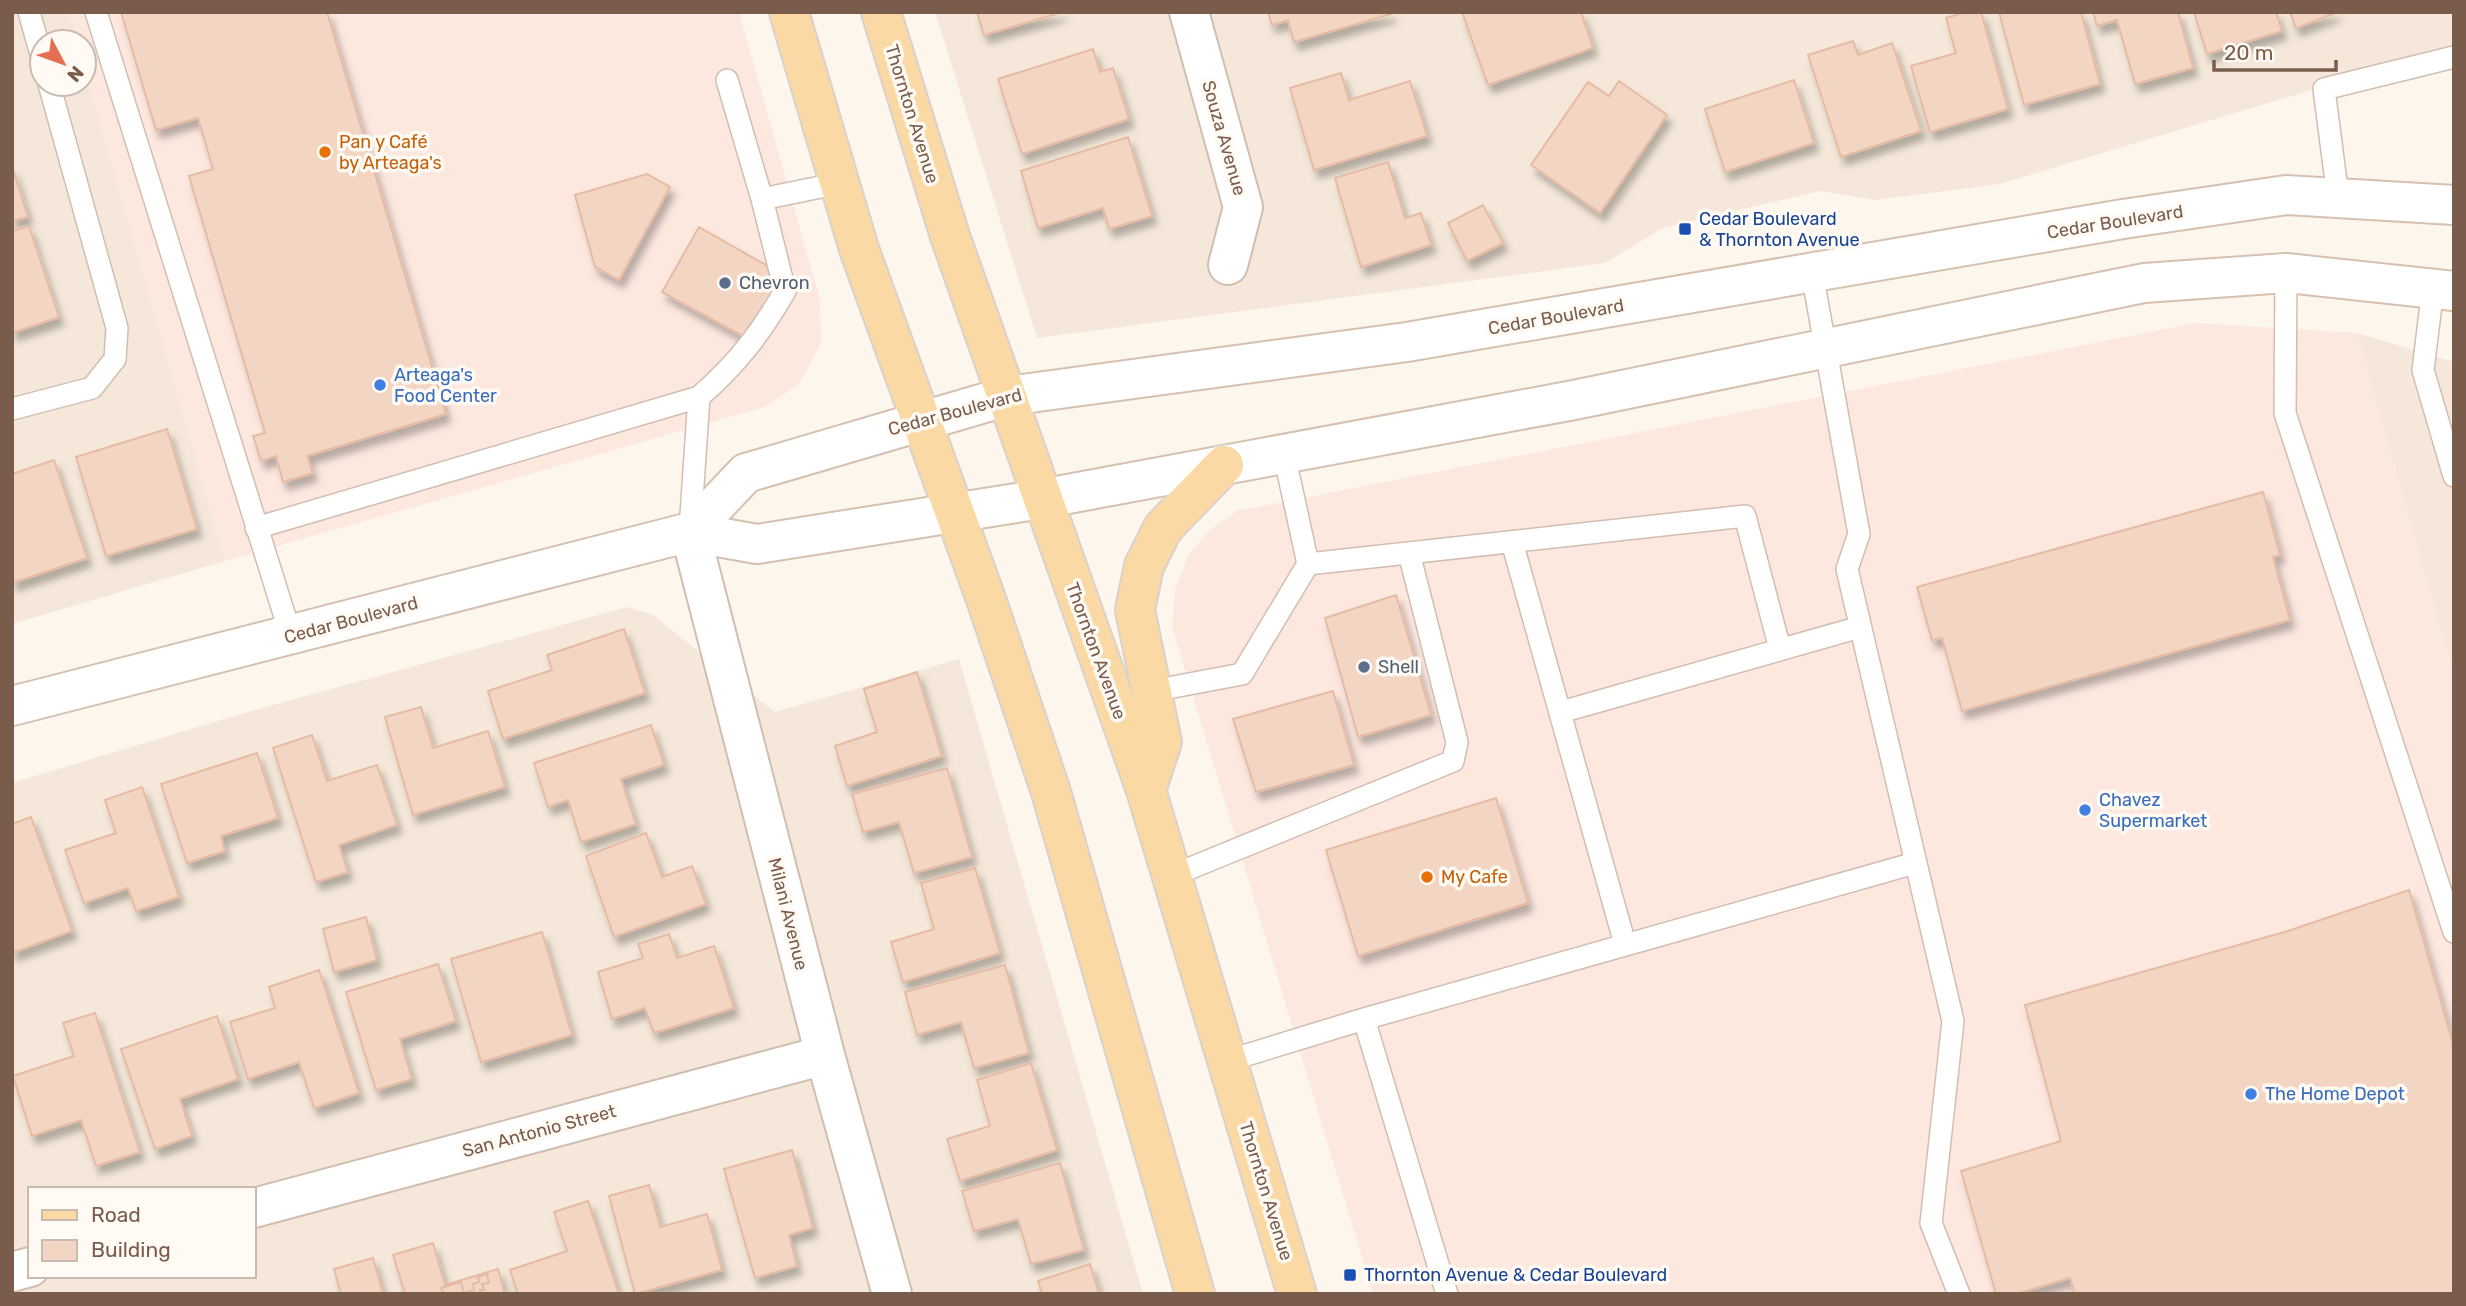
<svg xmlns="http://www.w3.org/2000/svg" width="2466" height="1306" font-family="Rubik,sans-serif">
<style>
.residential{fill:#f5e8da;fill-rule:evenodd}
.commercial{fill:#fde8e0}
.building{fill:#f3d5c3;stroke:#e6bba3;stroke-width:2;filter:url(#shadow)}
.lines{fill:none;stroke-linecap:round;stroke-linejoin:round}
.lane-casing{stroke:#d1beb0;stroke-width:24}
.street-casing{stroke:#d1beb0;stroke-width:42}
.secondary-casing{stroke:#d6c0b0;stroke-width:42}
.primary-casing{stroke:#dad1cd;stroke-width:42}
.lane{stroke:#fff;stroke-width:21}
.street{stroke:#fff;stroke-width:38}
.secondary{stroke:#fff;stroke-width:38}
.primary{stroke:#fbd9a5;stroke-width:38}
.food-dot{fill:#e8710a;stroke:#fffaf3;stroke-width:2.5}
.transit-dot{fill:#1a4fb4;stroke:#fffaf3;stroke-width:2.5}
.service-dot{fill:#5c6f8a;stroke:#fffaf3;stroke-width:2.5}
.shop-dot{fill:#3f7fe0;stroke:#fffaf3;stroke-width:2.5}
.labels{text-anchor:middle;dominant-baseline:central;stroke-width:7;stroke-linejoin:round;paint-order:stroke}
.street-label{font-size:18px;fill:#7a5c4d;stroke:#fffaf3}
.food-label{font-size:18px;fill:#c56008;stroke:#fffaf3;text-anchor:start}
.transit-label{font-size:18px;fill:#164399;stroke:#fffaf3;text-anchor:start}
.service-label{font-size:18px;fill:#4e5e75;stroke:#fffaf3;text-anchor:start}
.shop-label{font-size:18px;fill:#366cbe;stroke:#fffaf3;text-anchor:start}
</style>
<defs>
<filter id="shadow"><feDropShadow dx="4.5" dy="8" stdDeviation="3.5" flood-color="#0004"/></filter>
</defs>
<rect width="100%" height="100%" fill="#fdf6ec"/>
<path class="residential" d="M12 12H68L77 42H42V84H84V67L225 561 12 624Z
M935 12H2454V47L2000 184 1874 200 1820 191 1663 228 1605 263 1037 338Z
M2357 333 2454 362V676Z
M627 607 653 615 775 712 959 659 1143 1294H12V783L244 713ZM30 1189H254V1276H30Z"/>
<path class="commercial" d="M68 12H739L820 300 821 344 798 385 765 407 225 561 84 67V42H77Z
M2196 323 2357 333 2454 676V1294H1373L1172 627 1175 591 1188 555 1211 529 1237 511Z"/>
<path class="building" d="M121 12H327L446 414 307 456 313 473 283 482 276 456 261 461 253 436 265 433 189 176 213 169 198 118 156 130Z
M977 12H1063L984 35Z
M1268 12H1391V14L1294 42 1288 20 1272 25Z
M1462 12H1581L1593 48 1488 85Z
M1966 12H1981L2008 109 1930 132 1911 66 1956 53 1946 18Z
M1999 12H2081L2100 84 2024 105Z
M2093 12H2178L2193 68 2135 84 2117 20 2097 26Z
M2194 12H2276L2282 31 2207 54Z
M2290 12H2338L2296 28Z
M1853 41 1858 55 1892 43 1921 131 1841 157 1808 55Z
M1093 49 1100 72 1113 68 1129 119 1022 154 998 79Z
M1341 73 1349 100 1410 81 1427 136 1314 170 1290 88Z
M1794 80 1814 143 1725 172 1705 109Z
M1619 81 1667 115 1600 213 1531 165 1588 82 1609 96Z
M1128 137 1152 216 1109 229 1103 208 1038 228 1021 171Z
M1388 162 1405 218 1421 213 1431 245 1361 267 1335 178Z
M12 166 28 217 12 221Z
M647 174 670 187 619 280 595 267 575 195Z
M1483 205 1503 243 1467 261 1448 223Z
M29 226 59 317 12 333V231Z
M699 227 785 276 750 340 662 292Z
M167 429 197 529 106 556 76 457Z
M54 460 87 558 12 583V474Z
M2263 492 2280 555 2273 557 2290 620 1962 711 1942 638 1932 640 1917 587Z
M1396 595 1431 715 1358 737 1325 618Z
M624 629 645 693 503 739 488 691 552 670 547 655Z
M917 672 942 756 847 786 835 746 877 732 864 689Z
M1333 691 1354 765 1256 792 1233 719Z
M421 707 433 748 488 731 505 787 413 815 385 717Z
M651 725 664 765 621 779 636 824 581 842 568 800 548 807 534 763Z
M312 735 327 781 377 765 397 825 339 845 348 872 316 882 273 748Z
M257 753 278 818 221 836 225 851 187 863 161 784Z
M947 768 972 857 914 873 899 822 863 832 852 794Z
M142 787 179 897 136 911 128 888 84 903 65 850 116 833 105 800Z
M1496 798 1528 903 1358 956 1326 850Z
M31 817 72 931 12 953V824Z
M646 833 662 877 692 866 706 904 614 937 586 856Z
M975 868 1000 953 903 982 891 942 934 929 921 883Z
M2409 890 2454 1047V1294H2075L2070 1278 2016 1294H1996L1961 1171 2061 1141 2025 1005 2288 931Z
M366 917 377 960 334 972 323 929Z
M542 932 572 1035 481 1062 451 959Z
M669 934 677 958 714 946 734 1008 654 1033 645 1008 612 1019 598 972 643 958 638 944Z
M438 964 456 1021 400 1039 412 1079 376 1090 346 992Z
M1005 965 1029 1053 974 1068 961 1022 917 1035 905 992Z
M319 970 359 1093 314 1108 299 1062 248 1079 230 1022 275 1008 269 987Z
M95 1013 140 1152 96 1166 81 1120 32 1136 13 1076 74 1056 63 1023Z
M217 1016 238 1079 180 1099 192 1136 155 1149 121 1049Z
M1031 1063 1057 1150 960 1181 947 1139 990 1126 977 1080Z
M792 1150 813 1228 789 1235 797 1266 755 1278 724 1169Z
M1060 1163 1084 1250 1031 1264 1018 1219 974 1231 962 1191Z
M649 1185 660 1227 707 1214 722 1270 635 1294 609 1196Z
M588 1201 619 1294H518L510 1270 567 1251 554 1212Z
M433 1243 445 1285 498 1269 505 1294H405L393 1255Z
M373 1258 383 1294H341L334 1269Z
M1090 1264 1099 1294H1042L1038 1281Z
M487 1274 489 1283 482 1284 484 1290H480L481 1294H440L444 1293 441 1288 461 1282 464 1293 474 1290 473 1284 479 1282 478 1277Z"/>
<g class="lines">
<defs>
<path id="lane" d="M29 12 42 58
M96 12 291 636
M727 80 762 199
M2338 197 2324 89 2454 57
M1812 273 1859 534 1847 569 1953 1021 1931 1223 1959 1294
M2286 273 2285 413 2454 932
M2433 288 2423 370 2454 476
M12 409 92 388 115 359 117 328 49 84
M256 528 699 397
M690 530 699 397C737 364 760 334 785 291L762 199 840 183
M1512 542 1625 944
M1308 564 1745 516 1780 649
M1152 691 1242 674 1308 564 1284 454
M1561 712 1860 627
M1171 876 1453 761 1457 742 1409 553
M1364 1019 1447 1294
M1227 1061 1364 1019 1915 863"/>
<path id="street" d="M1189 12 1243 207 1228 265
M690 532 825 1055 892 1294
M254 1208 825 1055
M12 1272 30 1267"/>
<path id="secondary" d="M690 532 746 473 1008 396 1407 342 2123 219 2286 195 2454 205
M12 706 690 532 757 544 1041 499 1574 400 2144 283 2286 273 2454 291"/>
<path id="primary" d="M789 12 859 249 986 599 1051 792 1195 1294
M881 12 950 236 1146 790 1297 1294
M1146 790 1162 742 1135 610 1144 566 1163 528 1224 465"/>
</defs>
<use href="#lane" class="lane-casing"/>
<use href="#street" class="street-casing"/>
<use href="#secondary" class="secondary-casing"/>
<use href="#primary" class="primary-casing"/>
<use href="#lane" class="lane"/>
<use href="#street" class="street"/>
<use href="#secondary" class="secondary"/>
<use href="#primary" class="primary"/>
</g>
<g class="food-dot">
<circle cx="325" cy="152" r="7"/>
<circle cx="1427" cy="877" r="7"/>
</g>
<g class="transit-dot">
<rect x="1678" y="222" width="14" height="14" rx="3.5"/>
<rect x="1343" y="1268" width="14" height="14" rx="3.5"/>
</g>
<g class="service-dot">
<circle cx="725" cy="283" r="7"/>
<circle cx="1364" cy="667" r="7"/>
</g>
<g class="shop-dot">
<circle cx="380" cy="385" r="7"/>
<circle cx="2085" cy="810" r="7"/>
<circle cx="2251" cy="1094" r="7"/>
</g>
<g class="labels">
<g class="street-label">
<text transform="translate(912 114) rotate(73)">Thornton Avenue</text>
<text transform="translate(1224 138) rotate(74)">Souza Avenue</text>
<text transform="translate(2115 222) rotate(-9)">Cedar Boulevard</text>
<text transform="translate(1556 317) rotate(-10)">Cedar Boulevard</text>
<text transform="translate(955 412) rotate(-15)">Cedar Boulevard</text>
<text transform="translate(351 620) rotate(-15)">Cedar Boulevard</text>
<text transform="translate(1096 651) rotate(70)">Thornton Avenue</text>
<text transform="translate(788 914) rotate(76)">Milani Avenue</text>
<text transform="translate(539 1131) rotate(-15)">San Antonio Street</text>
<text transform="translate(1266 1191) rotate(73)">Thornton Avenue</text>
</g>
<g class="food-label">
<text x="339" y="142">Pan y Café<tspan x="339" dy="21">by Arteaga's</tspan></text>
<text x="1441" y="877">My Cafe</text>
</g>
<g class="transit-label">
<text x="1699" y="219">Cedar Boulevard<tspan x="1699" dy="21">&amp; Thornton Avenue</tspan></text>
<text x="1364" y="1275">Thornton Avenue &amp; Cedar Boulevard</text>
</g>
<g class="service-label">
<text x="739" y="283">Chevron</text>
<text x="1378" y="667">Shell</text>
</g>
<g class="shop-label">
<text x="394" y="375">Arteaga's<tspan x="394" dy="21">Food Center</tspan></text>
<text x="2099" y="800">Chavez<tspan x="2099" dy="21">Supermarket</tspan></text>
<text x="2265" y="1094">The Home Depot</text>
</g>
</g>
<rect width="2466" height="1306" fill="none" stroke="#7a5c4d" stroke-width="28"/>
<rect x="28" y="1187" width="228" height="91" fill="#fffaf3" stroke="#cabbb1" stroke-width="2"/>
<rect x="42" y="1210" width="35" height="10" fill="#fbd9a5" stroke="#cabbb1" stroke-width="2"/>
<text x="91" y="1222" font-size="21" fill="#7a5c4d">Road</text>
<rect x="42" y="1240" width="35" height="21" fill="#f3d5c3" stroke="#cabbb1" stroke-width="2"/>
<text x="91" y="1257" font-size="21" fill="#7a5c4d">Building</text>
<g transform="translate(63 63) rotate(131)"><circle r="33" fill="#fffaf3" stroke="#cabbb1" stroke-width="2"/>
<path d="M0-5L12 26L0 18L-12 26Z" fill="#e76f51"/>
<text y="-10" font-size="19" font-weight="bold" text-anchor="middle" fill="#7a5c4d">N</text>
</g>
<path d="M2214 60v10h122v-10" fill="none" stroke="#7a5c4d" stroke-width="3.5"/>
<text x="2224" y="60" font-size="21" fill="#7a5c4d" stroke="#fffaf3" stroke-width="5" paint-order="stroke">20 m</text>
</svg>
